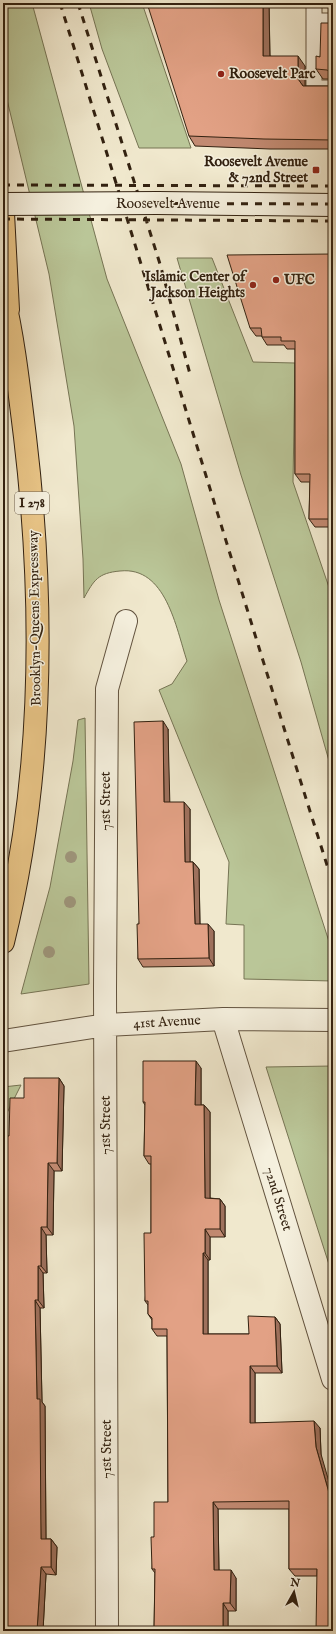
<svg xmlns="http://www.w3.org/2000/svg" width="336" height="1634" font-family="'IM FELL English',serif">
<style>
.green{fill:#bac698;stroke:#767454}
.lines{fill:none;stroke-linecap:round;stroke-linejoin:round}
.lane-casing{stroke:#62533f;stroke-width:17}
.street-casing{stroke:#62533f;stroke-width:24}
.secondary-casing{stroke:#322110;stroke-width:24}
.highway-casing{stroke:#322110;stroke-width:24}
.lane{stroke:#f5f0de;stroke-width:15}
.street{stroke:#f5f0de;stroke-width:22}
.secondary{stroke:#f5f0de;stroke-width:22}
.highway{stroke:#e8c486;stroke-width:22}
.rail{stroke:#322110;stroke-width:3;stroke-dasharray:7 7;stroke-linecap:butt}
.secondary-bridge-casing{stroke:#322110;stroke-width:24;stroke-linecap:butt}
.secondary-bridge{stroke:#f5f0de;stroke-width:22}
.tree{fill:#9e967c}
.wall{fill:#c28a72;stroke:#322110}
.shaded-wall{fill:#9e715d;stroke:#322110}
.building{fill:#e2a185;stroke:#322110}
.poi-dot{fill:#8f2418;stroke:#f5f0de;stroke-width:1.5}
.labels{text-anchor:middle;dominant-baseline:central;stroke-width:3;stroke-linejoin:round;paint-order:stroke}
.shield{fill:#f5f0de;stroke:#6c5f4e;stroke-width:1}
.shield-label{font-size:13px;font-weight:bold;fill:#322110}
.poi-label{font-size:14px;font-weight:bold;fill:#322110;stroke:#f5f0de;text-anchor:start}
.street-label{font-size:14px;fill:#322110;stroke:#f5f0de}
</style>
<rect width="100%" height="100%" fill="#f0e8cd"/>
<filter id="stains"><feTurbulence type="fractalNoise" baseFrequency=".005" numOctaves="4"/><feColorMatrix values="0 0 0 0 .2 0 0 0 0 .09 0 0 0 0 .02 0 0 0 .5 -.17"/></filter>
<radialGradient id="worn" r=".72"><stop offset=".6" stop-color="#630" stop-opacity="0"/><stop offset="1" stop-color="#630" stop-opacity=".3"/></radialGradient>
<path class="green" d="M3 3H32L107 279 181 464 219 600 333 954V981L244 979V925L226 924 229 862 159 690 172 684 187 661C176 628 166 566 120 571 98 573 94 580 84 598L83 559 74 426 49 274 3 83Z
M89 3H142L191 148H139L102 49Z
M177 258H212L253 362 295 363 293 482 333 599V775L301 662 241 475Z
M85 718 89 984 21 994 50 887 73 761 78 720Z
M333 1066V1277L266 1067Z
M21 1085 3 1121V1087Z"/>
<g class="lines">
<defs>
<path id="lane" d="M314 3V21
M333 21H314V88H333"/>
<path id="street" d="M223 1019 333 1379
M3 1041 106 1025 223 1019 333 1020
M107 1631 105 988 107 689 126 621"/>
<path id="secondary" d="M157 203 333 205"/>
<path id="highway" d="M3 213 8 310
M3 294C14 341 19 389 25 437 45 605 44 777 3 942"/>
</defs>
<use href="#lane" class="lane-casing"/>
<use href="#street" class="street-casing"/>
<use href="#secondary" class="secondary-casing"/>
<use href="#highway" class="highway-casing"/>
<use href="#lane" class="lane"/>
<use href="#street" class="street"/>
<use href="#secondary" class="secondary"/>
<use href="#highway" class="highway"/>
<path class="rail" d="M60 3C152 296 240 591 333 884
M78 3 160 264 190 374
M3 185 333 186
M3 203 333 204
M3 219 333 221"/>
<defs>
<path id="secondary-bridge" d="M3 204 157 203"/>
</defs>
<use href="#secondary-bridge" class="secondary-bridge-casing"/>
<use href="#secondary-bridge" class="secondary-bridge"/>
</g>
<g class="tree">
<circle cx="71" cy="857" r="6"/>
<circle cx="70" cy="902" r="6"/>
<circle cx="49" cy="952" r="6"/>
</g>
<path class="wall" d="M269 3 270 56 305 66V86H330L333 82V149H270L195 146 189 136Z
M333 16V79H323L316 69Z
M333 254V527H315L309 519 310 482H301L295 474V349H287L284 345H267L262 337V336H256L250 328Z
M168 729 169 802 190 809V862H193L199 869 200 924 214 931V966L143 967 138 959 139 924Z
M201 1068V1105H204L210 1112V1198L220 1199 225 1206V1237H210V1260H208V1334H249L275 1317 280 1324 282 1373H255V1423L320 1428 321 1454 317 1576H295L289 1569V1509H218L219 1570 236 1578V1611H228V1631H154L155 1573 152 1569 154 1537 168 1502 167 1336H157L152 1329V1320L148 1314V1305L145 1301 151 1233V1164H149L144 1156 145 1105 143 1102Z
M59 1078 64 1086 62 1171H54L53 1235H46L47 1273H43L44 1308H40L42 1402 45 1406 46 1539H51L57 1547 56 1575 46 1574 43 1631H3L9 1136 24 1098Z"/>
<path class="shaded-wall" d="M263 3H269L270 66 263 56Z
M298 56 305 66V88L303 86 298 79Z
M163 721 168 729 170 809 164 802Z
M184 802 190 809V869L185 862Z
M193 862 199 869 200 931 195 924Z
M208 924 214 931V966L209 958Z
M196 1061 201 1068V1112L195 1105Z
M59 1078 64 1086 62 1171 57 1163Z
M204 1105 210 1112V1206L205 1198Z
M48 1163 54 1171 53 1235 47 1227Z
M220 1199 225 1206V1237L220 1229Z
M41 1227 46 1235 47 1273 41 1266Z
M205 1229 210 1237V1260L205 1253Z
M203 1253 208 1260V1342L203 1334Z
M38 1266 43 1273 44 1308 38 1300Z
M35 1300 40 1308 42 1402 45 1406 46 1547 41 1539 37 1399Z
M275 1317 280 1324 282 1373 277 1366Z
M250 1366 255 1373V1430L250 1423Z
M314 1421 320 1428 321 1454 333 1496V1507L316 1447Z
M213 1502 218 1509 219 1577 214 1570Z
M51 1539 57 1547 56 1575 51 1567Z
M41 1567 46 1574 43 1631H37Z
M231 1570 236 1578V1611L230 1603Z
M223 1603 228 1611V1631H223Z"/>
<path class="building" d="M147 3H263V56H298V79L303 86H330L333 82V140L264 139 189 136Z
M331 3H333V8L331 4Z
M333 16V73L327 70 316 69V56L320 57 321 23H331V19Z
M333 254V519H309L310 474H295V341H281V337H262L261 328H250L227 255Z
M163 721 164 802H184L185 862H193L195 924H208L209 958 138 959 137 924H139L134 722Z
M143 1061H196L195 1105H204L205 1198 220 1199V1229H205V1253H203V1334H249L248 1316 275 1317 277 1366H250V1423L314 1421 316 1447 333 1507V1631H316L317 1569H289V1501L213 1502 214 1570H231L230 1603H223V1631H154L155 1569H152L151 1537H154V1502H168L167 1329H152V1318L148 1314V1301H145L144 1233H151V1156H144L145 1102H143Z
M24 1078H59L57 1163H48L47 1227H41V1266H38V1300H35L37 1399H40L41 1539H51V1567H41L37 1631H3V1136H9L10 1098H24Z"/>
<g class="poi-dot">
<circle cx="221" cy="74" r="4"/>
<rect x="312" y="166" width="8" height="8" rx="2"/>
<circle cx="276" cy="280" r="4"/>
<circle cx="253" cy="285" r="4"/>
</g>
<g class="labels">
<rect class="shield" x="15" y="492" width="34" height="22" rx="3"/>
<g class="shield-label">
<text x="32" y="503">I 278</text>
</g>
<g class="poi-label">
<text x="229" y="74">Roosevelt Parc</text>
<text x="308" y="162" text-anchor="end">Roosevelt Avenue<tspan x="308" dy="16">&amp; 72nd Street</tspan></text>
<text x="245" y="277" text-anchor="end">Islamic Center of<tspan x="245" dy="16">Jackson Heights</tspan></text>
<text x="284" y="280">UFC</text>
</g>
<g class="street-label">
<text x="168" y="204">Roosevelt Avenue</text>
<text transform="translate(35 618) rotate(-91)">Brooklyn-Queens Expressway</text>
<text transform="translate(106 801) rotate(-90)">71st Street</text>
<text transform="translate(167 1022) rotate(-3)">41st Avenue</text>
<text transform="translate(106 1125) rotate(-90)">71st Street</text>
<text transform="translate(278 1199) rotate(73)">72nd Street</text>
<text transform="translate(107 1449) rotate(-90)">71st Street</text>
</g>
</g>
<rect width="336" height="1634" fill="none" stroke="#f0e8cd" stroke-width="16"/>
<rect x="4" y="4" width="328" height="1626" fill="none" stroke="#322110" stroke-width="2"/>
<rect x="8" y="8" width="320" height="1618" fill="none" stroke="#322110"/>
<g transform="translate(294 1592) rotate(8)" stroke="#f5f0de" stroke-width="3" paint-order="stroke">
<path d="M0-3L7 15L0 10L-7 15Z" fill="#322110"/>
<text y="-6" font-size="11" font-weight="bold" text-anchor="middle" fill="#322110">N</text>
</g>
<rect width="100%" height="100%" filter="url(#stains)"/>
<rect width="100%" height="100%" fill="url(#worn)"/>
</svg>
